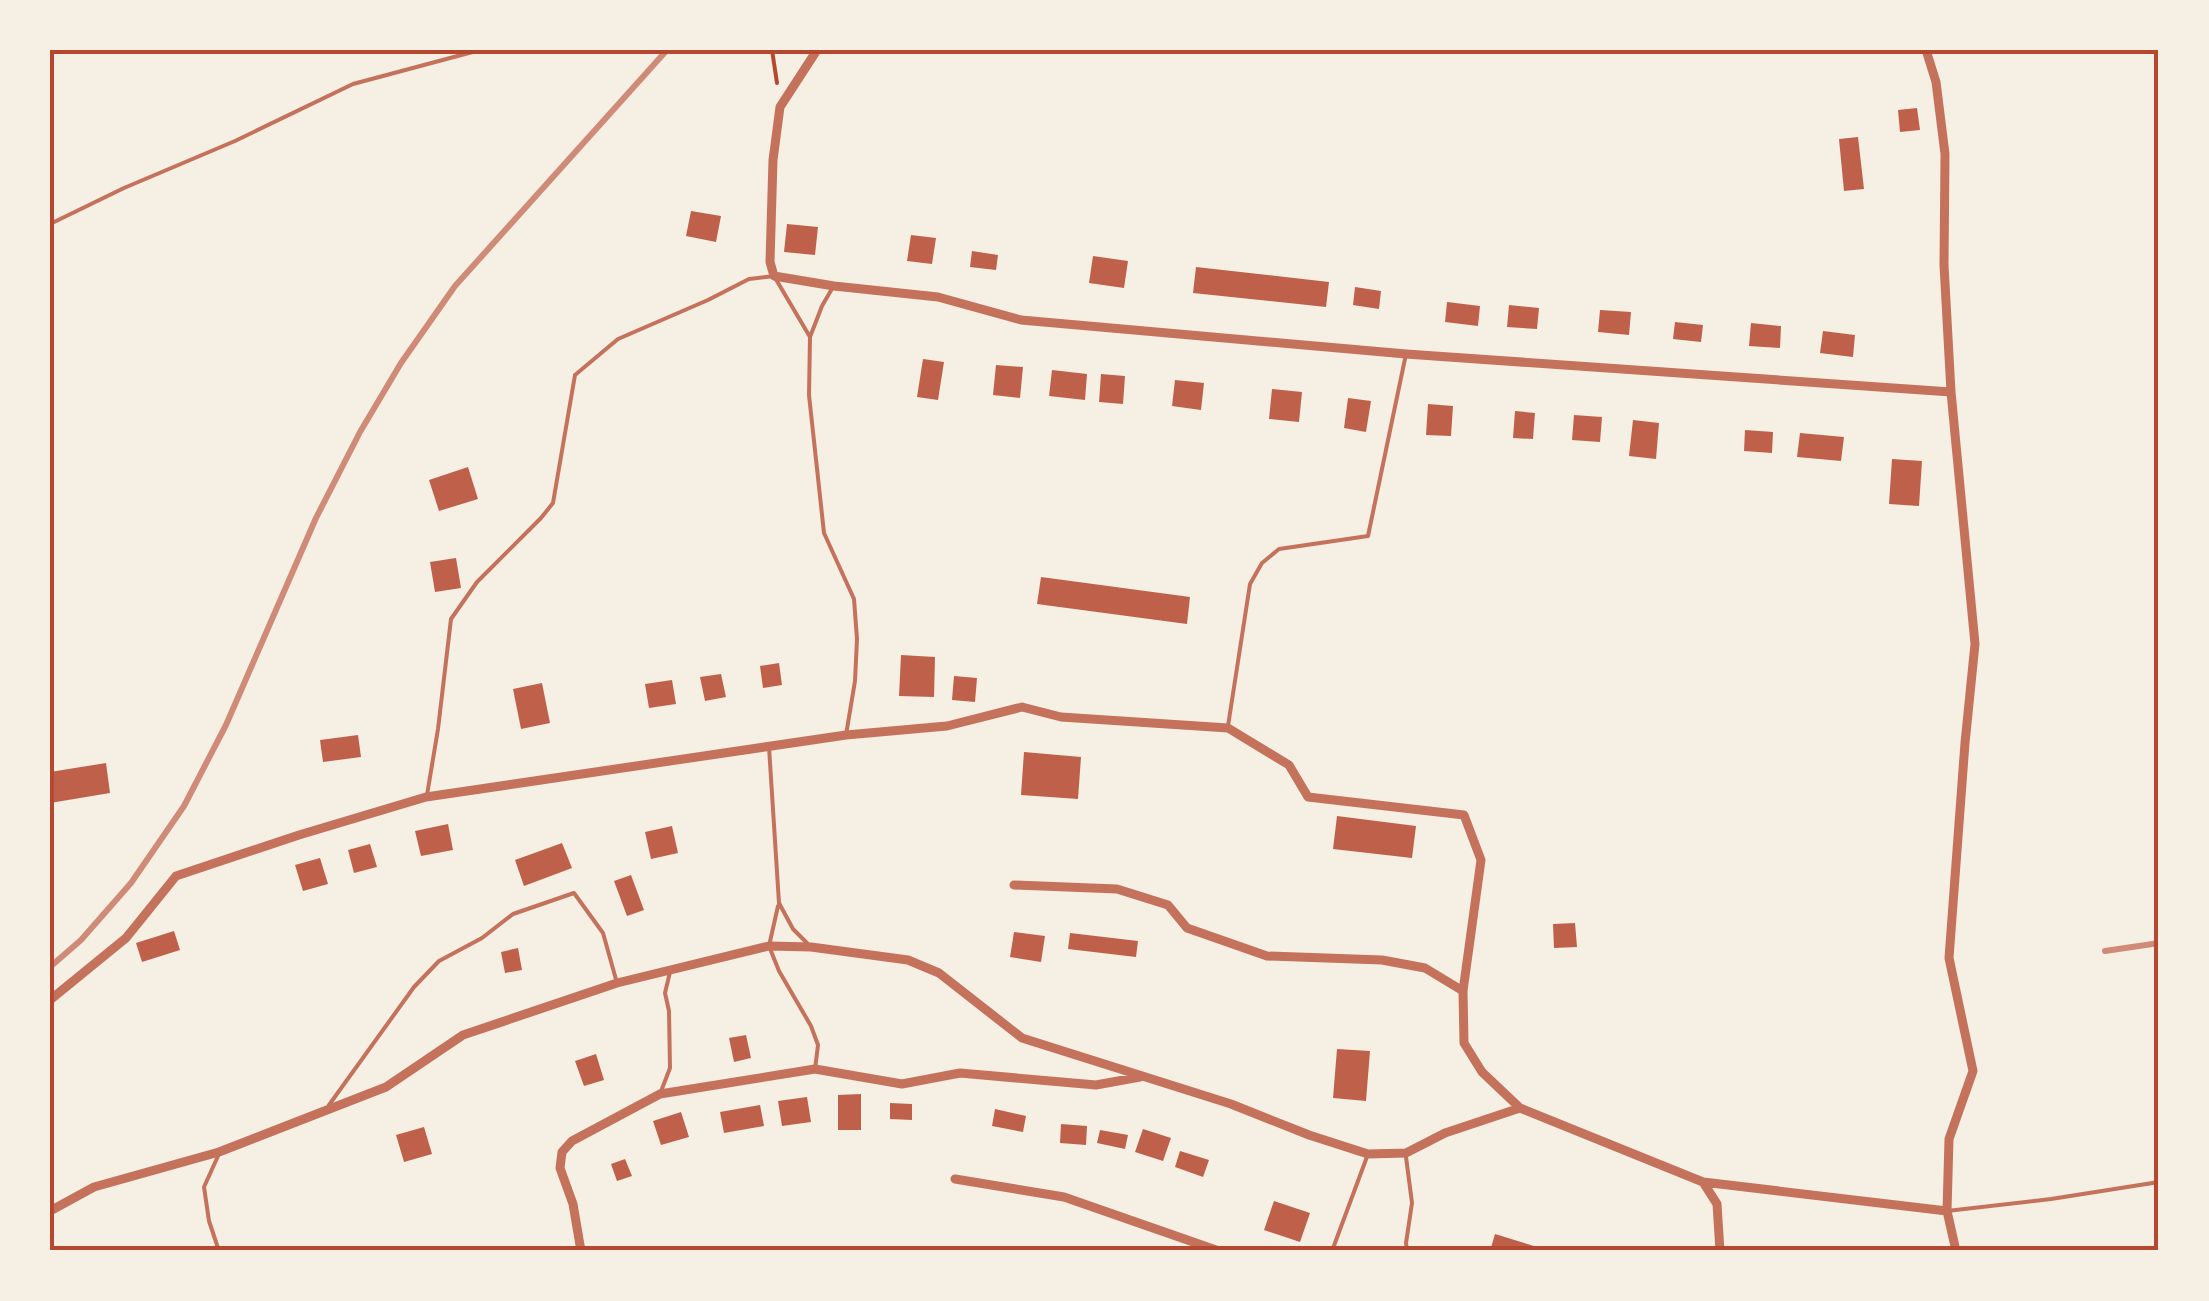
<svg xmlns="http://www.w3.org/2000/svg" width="2209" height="1301" font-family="Arial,sans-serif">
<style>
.building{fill:#bf614a}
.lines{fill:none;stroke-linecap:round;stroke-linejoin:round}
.path{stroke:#b5482f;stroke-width:4}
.service{stroke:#c5725c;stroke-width:4}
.minor{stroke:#c5725c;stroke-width:9}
.rail{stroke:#cf8b77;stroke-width:6}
.neatline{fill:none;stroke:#b5482f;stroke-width:4}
</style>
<rect width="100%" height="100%" fill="#f6efe4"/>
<path class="building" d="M1917 108 1920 130 1900 132 1898 110Z
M1858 137 1864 189 1844 191 1839 139Z
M691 211 721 216 716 242 686 236Z
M787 224 818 227 815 255 784 252Z
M911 235 936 238 932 264 907 261Z
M972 251 998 255 996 270 970 267Z
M1093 256 1128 261 1124 288 1089 283Z
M1196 267 1329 282 1326 307 1193 293Z
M1355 287 1381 291 1379 309 1353 305Z
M1447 302 1480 306 1478 326 1445 322Z
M1509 305 1539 308 1537 329 1507 327Z
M1600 310 1631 312 1629 335 1598 332Z
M1675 322 1703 325 1701 342 1673 339Z
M1751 323 1781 326 1780 348 1749 346Z
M1823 331 1855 335 1853 357 1820 353Z
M923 359 944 362 938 400 917 397Z
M996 365 1023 367 1020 398 993 395Z
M1052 370 1087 374 1085 400 1049 396Z
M1101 374 1125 376 1123 404 1099 402Z
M1175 380 1204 383 1201 410 1172 406Z
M1272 389 1302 392 1299 422 1269 419Z
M1348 398 1371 401 1366 432 1344 428Z
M1428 404 1453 406 1451 436 1426 435Z
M1515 411 1535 413 1533 439 1513 438Z
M1574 415 1602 417 1600 442 1572 440Z
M1633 420 1659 423 1656 459 1629 456Z
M1745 430 1773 432 1772 453 1744 451Z
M1800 433 1844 437 1841 461 1797 457Z
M1892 459 1922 461 1919 506 1889 504Z
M468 467 478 499 439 511 429 480Z
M456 558 461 588 435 592 430 562Z
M1041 577 1190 597 1187 624 1037 604Z
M901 655 935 657 934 697 899 696Z
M779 663 782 685 763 688 760 666Z
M721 674 726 697 705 701 700 677Z
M954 676 977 678 975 702 952 700Z
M672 680 676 704 649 708 645 684Z
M542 683 550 723 521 729 513 689Z
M358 735 361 757 323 762 320 740Z
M1024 752 1081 757 1078 799 1021 795Z
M106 763 110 793 50 803V772Z
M1337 816 1416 826 1412 858 1333 849Z
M448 824 453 850 421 856 415 831Z
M672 826 678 853 651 859 645 832Z
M562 843 572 868 524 886 515 860Z
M370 844 377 867 354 873 348 850Z
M320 858 328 884 303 891 295 865Z
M631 875 644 910 627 916 614 881Z
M1575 923 1577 947 1554 948 1553 924Z
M174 931 180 950 142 962 136 943Z
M1014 932 1045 936 1041 962 1010 957Z
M1070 933 1138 941 1136 957 1068 949Z
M518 948 522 970 505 973 501 952Z
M746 1035 751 1058 734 1062 729 1038Z
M1337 1049 1370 1051 1366 1101 1333 1098Z
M596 1054 604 1080 584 1086 575 1061Z
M861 1094V1130H838V1095Z
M807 1097 811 1122 782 1126 778 1101Z
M890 1103 912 1104V1120L890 1119Z
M760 1105 764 1126 724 1133 720 1112Z
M995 1109 1026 1116 1023 1132 992 1126Z
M681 1112 689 1137 661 1145 653 1121Z
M1061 1124 1087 1126 1086 1145 1060 1143Z
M424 1127 432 1154 404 1162 396 1135Z
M1143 1129 1171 1138 1163 1161 1135 1152Z
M1100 1130 1128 1135 1125 1149 1097 1143Z
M1180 1151 1209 1160 1203 1177 1175 1167Z
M625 1159 632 1176 617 1181 611 1164Z
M1274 1201 1310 1213 1300 1242 1264 1230Z
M1495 1234 1537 1247 1535 1251H1490Z"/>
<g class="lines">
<path class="path" d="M772 50 777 83"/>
<path class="service" d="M50 224 124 188 235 141 353 84 480 50
M810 337 822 306 833 287
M1228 726 1250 584 1262 563 1279 549 1368 536 1406 354
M769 747 779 903 793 929 807 943
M427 795 438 729 451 619 477 582 541 518 553 503 575 375 618 339 708 300 749 279 774 276 810 337 809 395 824 533 854 599 857 639 855 681 846 735
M778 906 769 946 779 971 811 1026 818 1045 815 1069
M660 1094 670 1068 669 1011 665 993 670 972
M329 1105 414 987 439 961 482 938 513 914 574 893 603 933 617 983
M218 1156 204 1187 209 1221 219 1251
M1406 1157 1412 1203 1406 1243 1407 1251
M1947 1211 2051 1199 2159 1182
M1332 1251 1368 1154"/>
<path class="minor" d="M817 50 780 107 773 160 770 262 774 276 834 286 938 297 1021 320 1406 354 1951 392
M1926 50 1936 82 1945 154 1944 265 1951 392 1975 644 1965 743 1949 958 1973 1071 1949 1139 1947 1211 1956 1251
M1014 885 1117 889 1168 905 1187 928 1267 956 1382 960 1425 968 1463 991
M50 1000 126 938 176 876 299 835 426 797 846 735 947 726 1022 707 1061 717 1228 728 1289 765 1308 797 1464 815 1481 860 1463 991 1464 1043 1482 1072 1520 1108 1703 1182 1947 1211
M955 1179 1064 1197 1219 1251
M1703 1182 1717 1204 1720 1251
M50 1211 94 1187 219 1152 386 1087 463 1035 617 983 769 946 811 947 908 960 939 973 1022 1038 1231 1104 1309 1135 1368 1154 1406 1153 1445 1133 1520 1108
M581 1251 573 1204 560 1168 562 1152 572 1141 660 1094 815 1069 902 1084 960 1073 1096 1085 1140 1077"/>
<path class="rail" d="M2105 951 2159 943
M50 967 81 940 131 883 184 806 226 725 316 518 360 432 401 363 455 286 667 50"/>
</g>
<rect width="2209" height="1301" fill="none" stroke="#f6efe4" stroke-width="105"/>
<rect x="52" y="52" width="2104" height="1196" class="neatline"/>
</svg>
